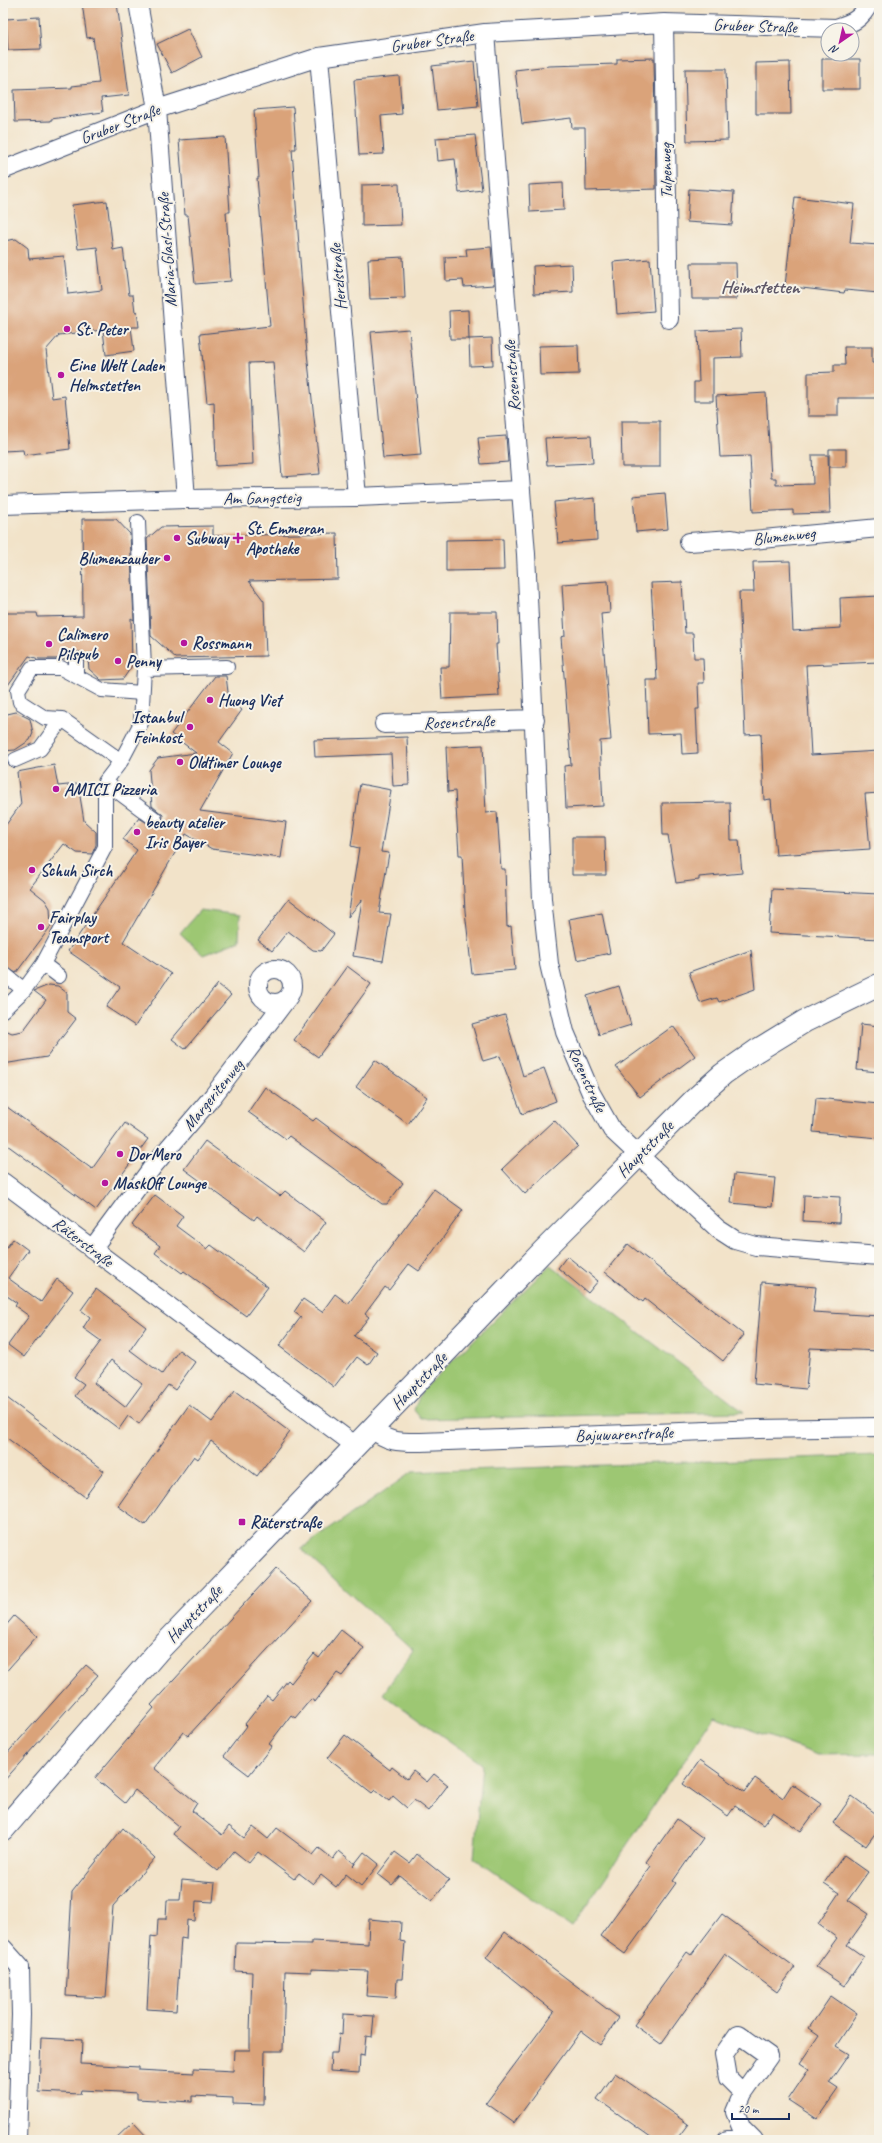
<svg xmlns="http://www.w3.org/2000/svg" width="882" height="2143" font-family="Caveat,sans-serif">
<style>
.green{fill:#9dc773;stroke:#5c7b68}
.building{fill:#daa37a;fill-rule:evenodd}
.lines{fill:none;stroke-linecap:round;stroke-linejoin:round}
.pedestrian-casing{stroke:#3b4a6e;stroke-width:16}
.minor-casing{stroke:#3b4a6e;stroke-width:20}
.tertiary-casing{stroke:#3b4a6e;stroke-width:24}
.pedestrian{stroke:#fff;stroke-width:14}
.minor{stroke:#fff;stroke-width:18}
.tertiary{stroke:#fff;stroke-width:22}
.poi-dot{fill:#b5179e;stroke:#f7f3e8;stroke-width:1.5}
.labels{text-anchor:middle;dominant-baseline:central;stroke-width:4;stroke-linejoin:round;paint-order:stroke}
.street-label{font-size:17px;fill:#1b2f5e;stroke:#f7f3e8}
.poi-label{font-size:17px;font-weight:bold;fill:#1b2f5e;stroke:#f7f3e8;text-anchor:start}
.quarter-label{font-size:19px;font-weight:bold;fill:#5e5868;stroke:#f7f3e8}
</style>
<rect width="100%" height="100%" fill="#f7f3e8"/>
<filter id="ink" filterUnits="userSpaceOnUse"><feTurbulence type="fractalNoise" baseFrequency=".025" numOctaves="2"/><feDisplacementMap in="SourceGraphic" scale="8" xChannelSelector="R" yChannelSelector="G"/><feConvolveMatrix kernelMatrix="1 2 1 2 8 2 1 2 1" color-interpolation-filters="sRGB"/></filter>
<filter id="wash" filterUnits="userSpaceOnUse"><feTurbulence type="fractalNoise" baseFrequency=".012" numOctaves="4" result="noise"/><feDisplacementMap in="SourceGraphic" scale="16" xChannelSelector="R" yChannelSelector="G"/><feGaussianBlur stdDeviation="0.9" result="paint"/><feColorMatrix in="noise" values="0 0 0 0 0 0 0 0 0 0 0 0 0 0 0 0 0 1.4 0 .05"/><feComposite in="paint" operator="in"/></filter>
<g filter="url(#wash)">
<rect width="100%" height="100%" fill="#f2e3c9"/>
<path class="green" d="M200 910 240 915 239 941 203 955 180 933Z
M550 1265 744 1412 421 1419 414 1410 421 1392Z
M879 1455V1754L818 1755 714 1716 572 1927 474 1858 482 1764 383 1694 413 1650 301 1549 412 1472Z"/>
<g id="blocks">
<path class="building" d="M82 3H117L129 95 101 98 103 112 51 119V121L15 122 14 90 72 88V86L99 83 93 37 87 38Z
M39 17 41 49 8 50 6 19Z
M188 29 202 57 172 73 157 44Z
M654 58 656 189 586 191 585 128H572L571 118 522 124 515 70 549 66 617 64V59Z
M822 59H860V89H822Z
M474 61 478 106 437 110 432 66Z
M790 62 791 114H756V63Z
M685 69H726L728 140 687 141Z
M399 76 402 114 381 116 384 154 359 155 354 80Z
M293 107 296 149H292L306 343 320 474 282 477 273 362 249 363 253 464 216 466 214 402 207 403 200 334 270 326 257 178H259L254 110Z
M475 135 482 190 459 193 455 159 438 161 436 138Z
M225 137 230 212H226L231 281 195 284 188 215H185L179 140Z
M563 183 564 210 530 212 529 185Z
M399 184 401 225 362 226V185Z
M689 189 734 192 732 225 687 222Z
M795 197 854 204 850 243 879 245V293L845 290 844 293 785 286Z
M107 201 113 250 123 248 129 295H133L135 312 137 311 139 327H131L134 351 106 355 103 330 59 335 46 350 52 398 65 396 70 449 24 455 23 450 3 451V241L16 239 28 248 29 259 64 256 68 294 102 290 97 247 78 249 72 205Z
M491 247 494 285 464 287 463 280 446 281 445 257 467 256 466 249Z
M403 257 405 298 370 299 368 259Z
M650 259 654 311 617 314 613 262Z
M691 263H736L737 299H692Z
M572 264 573 292 534 294 533 266Z
M468 310 469 339H450L449 311Z
M409 329 421 455 383 458 371 332Z
M741 329 742 357 713 358V401H694V382H699L697 331Z
M492 338 493 365 470 366 469 339Z
M578 345 579 374 540 375 539 346Z
M844 347H872V363H879V398H838V416H808V373L834 372V365H845Z
M766 393 771 478H776V485L813 484 812 455H828L830 513 793 514V510L753 512 750 456 720 457 716 396Z
M621 421H660V467H622Z
M506 436 508 462 481 464 478 438Z
M591 436 593 463 547 465 545 438Z
M829 449H846V467H829Z
M665 493 668 529 636 532 633 496Z
M595 498 597 540 558 543 554 502Z
M82 519H116L130 534 134 620 131 618 132 666 123 679 101 680 89 669 88 660H84L80 652H72L68 659H39L29 656 3 692V613H37L38 617 83 616Z
M213 526V536L337 533 338 579 249 581 264 601 266 656 176 658 151 636 147 539 161 527Z
M503 539 504 570 446 571V540Z
M790 561 793 631 841 628 840 598 879 596V662L806 665 811 755 879 751V793L865 794 870 849 776 855 771 799 764 800 761 734 745 735 739 592H754L753 562Z
M608 581 610 613 601 614 611 740 600 741 603 806 566 808 564 766 571 765 561 637 565 636 562 584Z
M682 582 685 633H693L694 658H703L704 683H698L699 709H696L698 753 682 754 681 733 648 734 646 680H657L654 618H653L651 583Z
M450 612H497L498 644H496L499 696 442 699 440 667H449Z
M215 676H226L229 700 242 710 219 742 233 753 200 811 286 822 281 858 212 849 186 834 123 942 171 974 135 1026 106 1007 120 987 68 951 137 850 123 839 139 818 154 827 162 824 163 815 152 806 149 770 158 758 196 753 171 734Z
M16 712 30 719 33 733 30 740 15 750 3 751V715Z
M407 737 409 785 393 786 391 754 315 757 314 740Z
M483 745 486 813 497 812 501 869H505L507 927 511 926 515 970 472 974 465 911 462 855H459L455 791 448 792 446 747Z
M54 765 58 786 78 784 84 821 96 832V845L92 854 77 853 64 844 30 888 45 900 50 908 51 926 16 973 3 965V829L21 804 17 772Z
M360 784 391 790 381 852 389 853 379 913 391 914 383 961 353 956 362 900 348 917 359 848 351 846Z
M730 802 731 840H739L742 873 699 877V880L676 883 668 835H663L662 803Z
M572 837H605L606 875H572Z
M772 889 879 894V939L769 933Z
M289 899 334 934 321 951 313 950 288 931 272 951 258 940Z
M602 913 610 953 577 960 569 919Z
M751 950 755 989 719 1002 717 998 700 1003 689 972Z
M347 966 371 984 318 1057 294 1040Z
M218 984 231 995 185 1049 172 1039Z
M49 985 58 986 67 993V1012L76 1019 47 1057 3 1064V1029L12 1033 23 1031 46 1000 34 991Z
M619 986 631 1025 599 1035 587 996Z
M505 1015 523 1076 544 1068 556 1101 522 1114 500 1056 483 1061 472 1024Z
M861 1024 879 1026V1072L857 1070Z
M673 1026 695 1056 640 1097 616 1067Z
M375 1060 427 1097 408 1124 356 1087Z
M265 1087 313 1121 316 1118 403 1183 387 1204H382L289 1136 286 1139 248 1112Z
M816 1098 879 1104V1138L813 1132Z
M3 1104 92 1169 125 1123 148 1139 96 1210 3 1142Z
M554 1120 578 1146 525 1194 502 1169Z
M205 1141 280 1196 285 1191 326 1222 304 1252 257 1216 254 1220 184 1169Z
M734 1174 775 1178 772 1207 731 1203Z
M434 1189 463 1210 419 1271 409 1264 389 1290 385 1287 365 1314 369 1317 354 1336 377 1352 368 1365 357 1357 334 1387 279 1346 301 1317 294 1312 303 1299 322 1312 335 1294 348 1304Z
M155 1195 183 1216 176 1226 207 1249 211 1245 268 1287 246 1316 184 1271 182 1273 155 1253 160 1246 132 1225Z
M804 1195 840 1197 839 1223 803 1221Z
M13 1239 28 1250 8 1278 41 1302 57 1279 73 1291 24 1357 8 1345 29 1316 15 1306 17 1303 3 1293V1252Z
M628 1244 744 1335 723 1361 645 1299 643 1302 605 1272Z
M567 1256 598 1281 588 1293 558 1268Z
M762 1282 816 1287 813 1312 879 1316V1351L810 1348 806 1389 754 1384Z
M96 1289 146 1327 130 1350 162 1374 179 1350 195 1362 175 1390 168 1385 139 1424 128 1416 119 1429 75 1396 84 1384 74 1377 101 1341 83 1328 90 1317 81 1310ZM111 1360 142 1384 125 1407 94 1383Z
M235 1391 290 1432 257 1476 211 1441 198 1459 194 1456 145 1525 118 1506 189 1405 212 1422Z
M3 1395 104 1471 85 1497 3 1435Z
M276 1569 312 1601 188 1736 183 1732 154 1768 197 1803 192 1811 222 1835 229 1826 244 1838 253 1827 268 1839 277 1828 313 1855 319 1848 333 1859 339 1851 355 1864 353 1866 364 1852 379 1864 361 1886 346 1874 336 1887 321 1875 313 1884 299 1873 294 1879 258 1852 249 1863 234 1851 218 1871 173 1834 179 1826 135 1790 125 1803 95 1778 154 1708 151 1705Z
M14 1616 37 1636 3 1675V1629Z
M341 1630 364 1648 342 1676 337 1673 315 1702 311 1699 295 1718 291 1715 269 1744 272 1746 249 1775 224 1756 247 1726 245 1724 267 1696 272 1700 288 1680 291 1683 314 1654 319 1658Z
M86 1665 98 1675 3 1782V1758Z
M345 1735 390 1770 392 1767 407 1779 413 1771 427 1782 434 1774 448 1785 428 1811 414 1800 407 1808 393 1796 389 1801 375 1790 372 1793 327 1758Z
M700 1760 745 1792 755 1778 783 1798 792 1784 821 1804 801 1831 773 1812 763 1825 735 1806 728 1816 683 1784Z
M852 1796 879 1816V1828L866 1846 833 1823Z
M677 1819 703 1838 673 1881 676 1883 625 1954 600 1936 651 1866 646 1862Z
M123 1828 155 1858 113 1906 106 1998 66 1996 72 1892Z
M395 1852 410 1863 417 1854 449 1880 432 1901 400 1876 392 1885 378 1874Z
M844 1855 868 1872 848 1900 869 1914 847 1945 864 1957 844 1986 816 1967 837 1938 818 1924 839 1893 824 1883Z
M182 1880 215 1883 213 1902 196 1901 195 1921 187 1920 186 1939 181 1938 176 2011 147 2009 151 1936 157 1937 158 1919H166L167 1900H180Z
M722 1914 795 1967 777 1992 725 1954 661 2044 634 2025 687 1952 691 1955Z
M369 1919 401 1922 400 1941 405 1942 402 1979H397L396 1998 366 1996 368 1971 311 1969V1972L285 1971 283 2051H265L264 2105 233 2104V2098L192 2096V2102L137 2099V2093L120 2092 81 2090 80 2094 39 2092 41 2038 82 2040 81 2064 139 2067V2070L157 2071 194 2073V2069L233 2071 234 2050H250V2032L252 1972 235 1971 236 1943 312 1944V1941L368 1944Z
M505 1932 619 2018 600 2045 581 2031 514 2123 486 2103 554 2012 486 1958Z
M831 1996 857 2014 836 2046 849 2054 829 2083 838 2089 817 2119 788 2100 809 2069 800 2063 819 2035 809 2028Z
M343 2014 374 2016 372 2037 366 2036 364 2056 360 2055 359 2073 330 2071 331 2053H337L339 2034 342 2035Z
M615 2073 688 2124 676 2140H655L597 2099Z
M133 2122 150 2140H114Z"/>
</g>
</g>
<g filter="url(#ink)">
<use href="#blocks" fill-opacity="0" stroke="#3b4a6e" stroke-width="1"/>
<g class="lines">
<defs>
<path id="pedestrian" d="M76 660V676
M144 669 227 667
M62 719 45 718 20 702 18 690 32 668H61L102 690 142 693
M15 760 40 749 62 719 121 761
M105 782 155 819
M43 964 59 976
M3 973 24 990
M3 1010 24 990 43 964 105 847V782L121 761 141 723 144 669 138 522"/>
<path id="minor" d="M138 3 157 109 186 499
M664 23 669 319
M485 33 526 554 542 899 549 964 565 1032 591 1093 612 1130 718 1229 735 1240 756 1246 879 1256
M319 57 357 497
M3 170 157 109 319 57 485 33 664 23 836 28C852 23 862 19 869 3
M3 505 186 499 357 497 521 490
M689 542 732 539 742 541 879 528
M384 724 535 719
M258 986a17 17 0 1 1 34 0a17 17 0 1 1-34 0Z
M3 1182 356 1446
M92 1249 154 1165 213 1096 289 996
M372 1429C389 1443 400 1442 421 1442L759 1429 879 1427
M3 1948 20 1967 21 2015 17 2140
M743 2093 728 2078 724 2054 738 2034 769 2056 743 2093 735 2112 741 2127 754 2140
M726 2140H751"/>
<path id="tertiary" d="M3 1830 159 1650 544 1250 694 1100 723 1074 756 1051 805 1021 879 985"/>
</defs>
<use href="#pedestrian" class="pedestrian-casing"/>
<use href="#minor" class="minor-casing"/>
<use href="#tertiary" class="tertiary-casing"/>
<use href="#pedestrian" class="pedestrian"/>
<use href="#minor" class="minor"/>
<use href="#tertiary" class="tertiary"/>
</g>
</g>
<g class="poi-dot">
<circle cx="67" cy="329" r="4"/>
<circle cx="61" cy="375" r="4"/>
<circle cx="177" cy="538" r="4"/>
<path d="M236 532h4v4h4v4h-4v4h-4v-4h-4v-4h4z"/>
<circle cx="167" cy="558" r="4"/>
<circle cx="184" cy="643" r="4"/>
<circle cx="49" cy="644" r="4"/>
<circle cx="118" cy="661" r="4"/>
<circle cx="210" cy="700" r="4"/>
<circle cx="190" cy="727" r="4"/>
<circle cx="180" cy="762" r="4"/>
<circle cx="56" cy="789" r="4"/>
<circle cx="137" cy="832" r="4"/>
<circle cx="32" cy="870" r="4"/>
<circle cx="41" cy="927" r="4"/>
<circle cx="120" cy="1154" r="4"/>
<circle cx="105" cy="1183" r="4"/>
<rect x="238" y="1518" width="8" height="8" rx="2"/>
</g>
<g class="labels">
<g class="street-label">
<text transform="translate(755 26) rotate(2)">Gruber Straße</text>
<text transform="translate(432 41) rotate(-8)">Gruber Straße</text>
<text transform="translate(120 124) rotate(-21)">Gruber Straße</text>
<text transform="translate(666 171) rotate(-91)">Tulpenweg</text>
<text transform="translate(167 250) rotate(-94)">Maria-Glasl-Straße</text>
<text transform="translate(338 277) rotate(-95)">Herzlstraße</text>
<text transform="translate(512 376) rotate(-94)">Rosenstraße</text>
<text transform="translate(262 498) rotate(-1)">Am Gangsteig</text>
<text transform="translate(784 536) rotate(-6)">Blumenweg</text>
<text transform="translate(459 722) rotate(-2)">Rosenstraße</text>
<text transform="translate(587 1079) rotate(65)">Rosenstraße</text>
<text transform="translate(213 1095) rotate(-51)">Margeritenweg</text>
<text transform="translate(645 1149) rotate(-45)">Hauptstraße</text>
<text transform="translate(83 1242) rotate(37)">Räterstraße</text>
<text transform="translate(419 1381) rotate(-46)">Hauptstraße</text>
<text transform="translate(624 1434) rotate(-2)">Bajuwarenstraße</text>
<text transform="translate(194 1614) rotate(-46)">Hauptstraße</text>
</g>
<g class="poi-label">
<text x="75" y="329">St. Peter</text>
<text x="69" y="365">Eine Welt Laden<tspan x="69" dy="20">Helmstetten</tspan></text>
<text x="246" y="528">St. Emmeran<tspan x="246" dy="20">Apotheke</tspan></text>
<text x="185" y="538">Subway</text>
<text x="159" y="558" text-anchor="end">Blumenzauber</text>
<text x="57" y="634">Calimero<tspan x="57" dy="20">Pilspub</tspan></text>
<text x="192" y="643">Rossmann</text>
<text x="126" y="661">Penny</text>
<text x="218" y="700">Huong Viet</text>
<text x="182" y="717" text-anchor="end">Istanbul<tspan x="182" dy="20">Feinkost</tspan></text>
<text x="188" y="762">Oldtimer Lounge</text>
<text x="64" y="789">AMICI Pizzeria</text>
<text x="145" y="822">beauty atelier<tspan x="145" dy="20">Iris Bayer</tspan></text>
<text x="40" y="870">Schuh Sirch</text>
<text x="49" y="917">Fairplay<tspan x="49" dy="20">Teamsport</tspan></text>
<text x="128" y="1154">DorMero</text>
<text x="113" y="1183">MaskOff Lounge</text>
<text x="250" y="1522">Räterstraße</text>
</g>
<g class="quarter-label">
<text x="760" y="287">Heimstetten</text>
</g>
</g>
<rect width="882" height="2143" fill="none" stroke="#f7f3e8" stroke-width="16"/>
<g transform="translate(840 42) rotate(214)"><circle r="19" fill="#f7f3e8" stroke="#9fa5b1"/>
<path d="M0-3L7 15L0 10L-7 15Z" fill="#b5179e"/>
<text y="-6" font-size="11" font-weight="bold" text-anchor="middle" fill="#1b2f5e">N</text>
</g>
<path d="M732 2113v6h57v-6" fill="none" stroke="#1b2f5e" stroke-width="2"/>
<text x="738" y="2113" font-size="12" fill="#1b2f5e" stroke="#f7f3e8" stroke-width="3" paint-order="stroke">20 m</text>
</svg>
